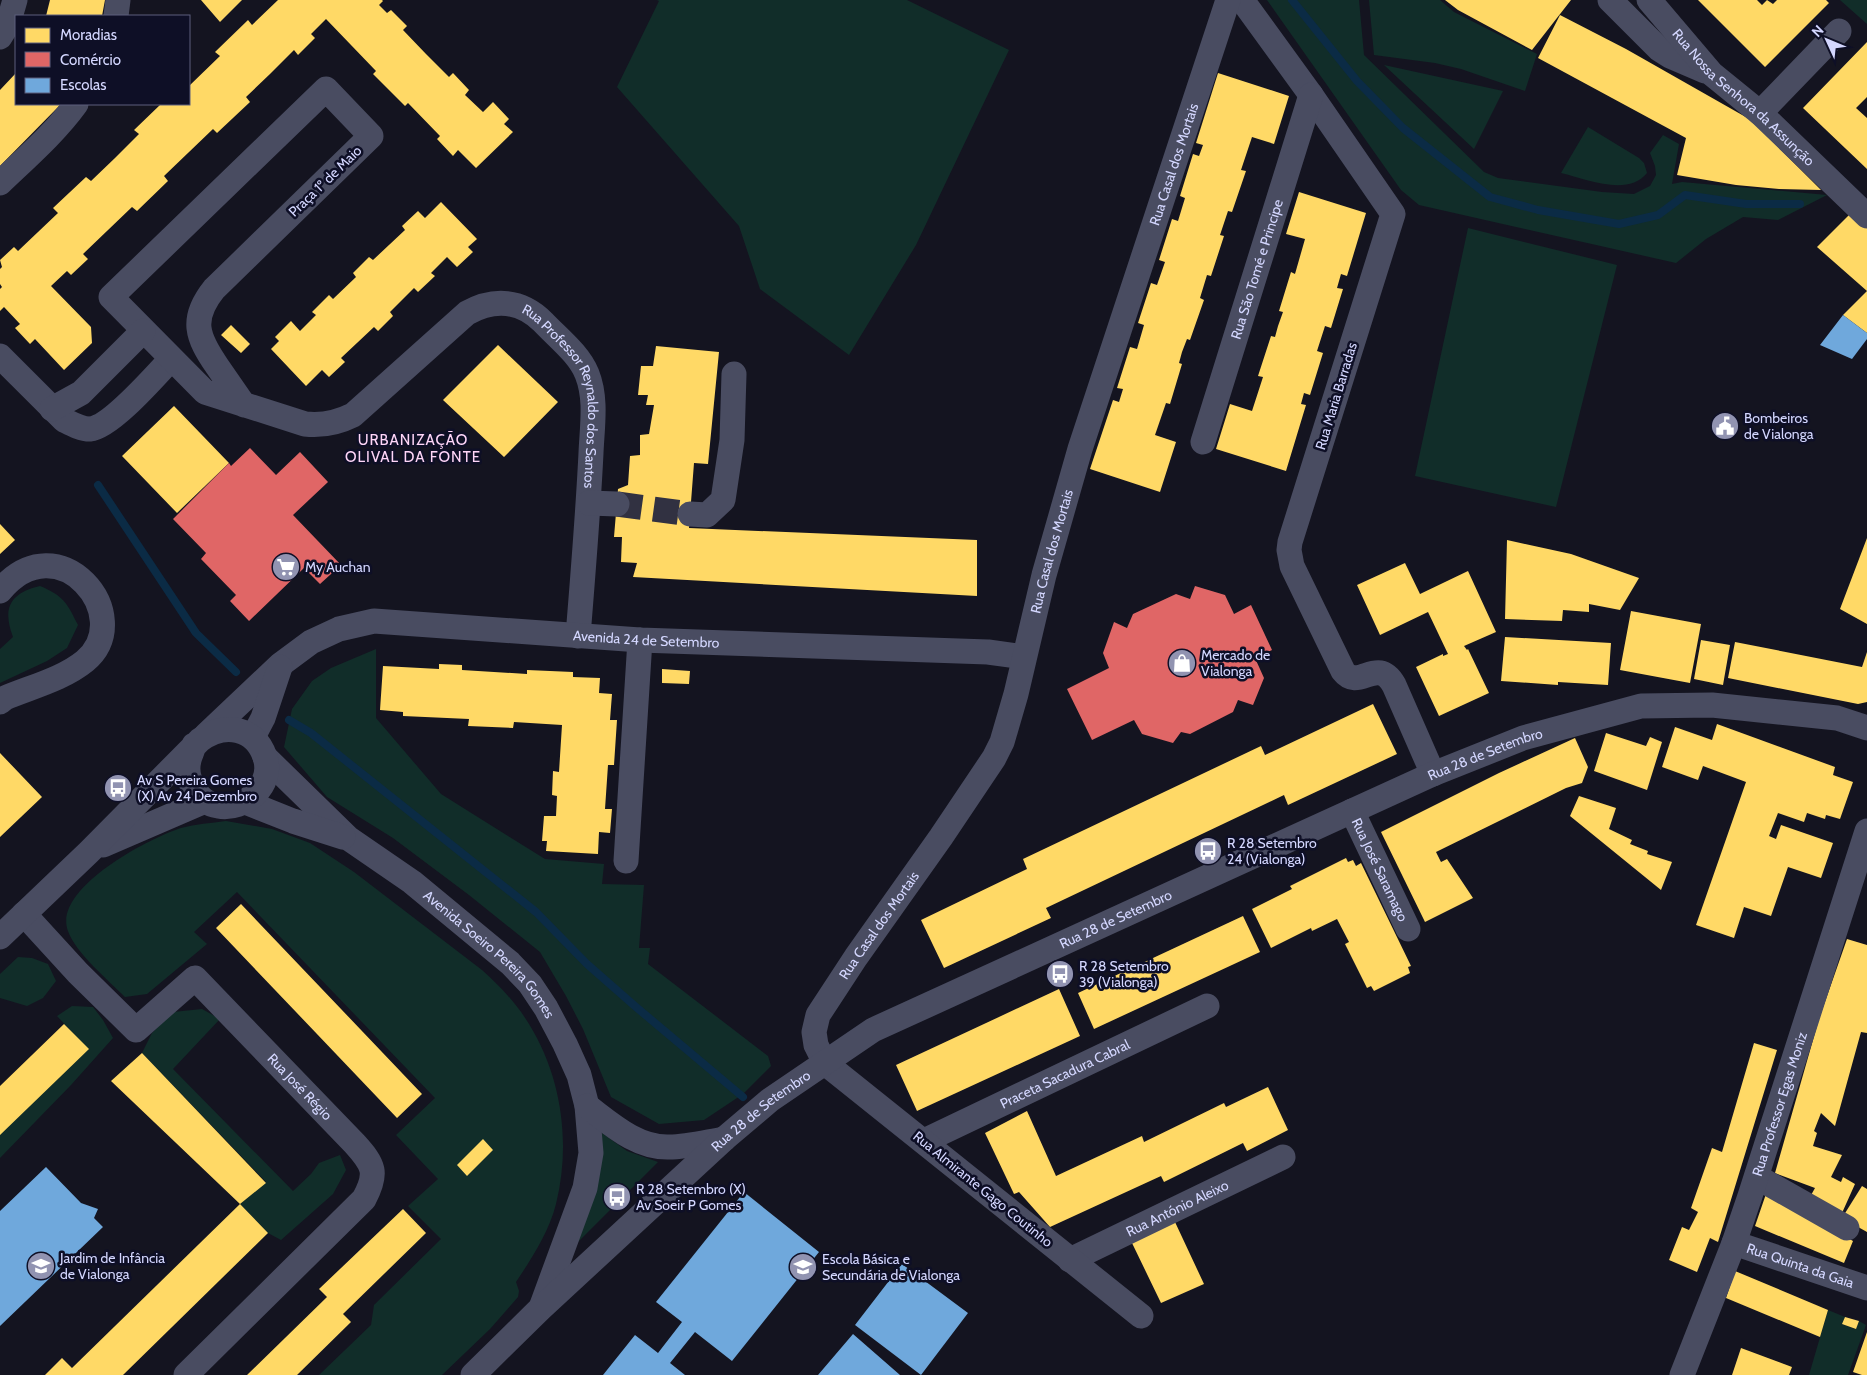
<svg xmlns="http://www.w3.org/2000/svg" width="1867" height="1375" font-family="Cabin,sans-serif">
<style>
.green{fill:#112d29}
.homes{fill:#ffd966}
.shops{fill:#e06666}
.schools{fill:#6fa8dc}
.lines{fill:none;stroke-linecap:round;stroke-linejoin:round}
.stream{stroke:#0b2b45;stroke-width:8}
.minor-tunnel{stroke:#313141;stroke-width:25;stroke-dasharray:25 12;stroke-linecap:butt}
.minor{stroke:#494c61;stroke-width:25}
.labels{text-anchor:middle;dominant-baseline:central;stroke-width:5;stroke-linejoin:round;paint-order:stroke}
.street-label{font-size:14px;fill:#d4d7ff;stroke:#0e0f26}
.poi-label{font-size:14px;fill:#d4d7ff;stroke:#0e0f26;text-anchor:start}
.neighbourhood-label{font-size:15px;letter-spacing:1px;fill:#ffd6f8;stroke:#0e0f26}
</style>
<rect width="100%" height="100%" fill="#141420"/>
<path class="green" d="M657 0H907L1009 50 916 245 849 355 760 289 739 226 617 87 659 1Z
M1267 0H1359L1364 55 1484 172 1498 178 1602 192 1634 194 1650 186 1656 175 1655 166 1650 153 1663 135 1679 144 1672 184 1682 182 1827 195 1778 220 1743 217 1706 239 1676 263 1419 205 1401 190Z
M1369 0H1440L1454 12 1537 54 1525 91 1461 69 1435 63 1374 55Z
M1840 0H1867V24Z
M1384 65 1503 91 1474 149Z
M1588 127 1639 158 1644 163 1647 173C1628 197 1586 179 1561 173Z
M1468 228 1617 265 1556 507 1415 476Z
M40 586C64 596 67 603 78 625L67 648 47 661 0 683V649L13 637C2 608 10 593 40 586Z
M376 649V718L441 794 545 859 604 864 602 884 644 885 639 948H650L648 964 768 1056 771 1066 743 1094 704 1120 659 1124 611 1097 583 1029 566 996 540 952 469 895 393 838 327 797 284 747 292 709 312 681 331 668Z
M226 821 272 829 310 843 354 872 482 970C500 986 516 1003 529 1024 562 1077 571 1144 556 1204 549 1232 532 1258 516 1282L519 1291 518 1297 490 1329 442 1375H319L371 1325 374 1305 441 1239 408 1206 438 1179 396 1135 435 1098 237 892 194 932 207 944 147 994 125 997C109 981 75 952 68 931 52 889 149 838 181 828 196 824 211 823 226 821Z
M18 957 32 958 48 964 56 981 43 998 27 1006 0 998V974Z
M72 1006 93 1007 103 1020 113 1038 71 1085 0 1158V1134L88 1049 57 1016Z
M202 1009 220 1019 173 1069 293 1191 311 1174 319 1163 340 1155 346 1170 333 1194 281 1240 268 1233 240 1204 266 1182 142 1053 152 1033 173 1012Z
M602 1133 627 1151 658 1162 576 1244 596 1184Z
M1828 1310 1845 1317 1842 1324 1855 1329 1859 1321 1866 1325 1848 1375H1809Z"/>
<path class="homes" d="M50 0H105L102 16H46Z
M201 0H242L220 22Z
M278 0H382L383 1 379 5 387 13 391 10 407 26 403 30 426 54 449 77 453 73 469 90 465 95 483 112 493 102 509 119 504 124 513 132 476 168 458 150 453 156 437 139 440 136 408 103 405 106 373 74 376 71 326 19 311 34 315 38 298 55 294 50 270 74 246 97 250 102 233 118 217 133 213 129 164 176 168 181 137 211 132 207 83 254 88 259 71 275 67 271 51 286 91 327 92 343 64 370 35 339 30 344 15 328 20 324 4 307 0 311V289L2 287 0 284V269L2 267 0 260 14 247 18 251 58 213 53 208 86 177 91 181 115 158 139 134 134 130 161 104H189V86L220 56 215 52 248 20 252 25Z
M1445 0H1571L1532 50 1458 10Z
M1698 0H1757L1762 5 1767 0 1773 4 1777 0H1826L1829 3 1765 67Z
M1560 15 1626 49 1751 120 1821 190 1779 189 1736 185 1677 175 1686 138 1538 58Z
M1867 42V97L1856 108 1867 118V169L1803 108Z
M16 73V104H61L0 166V90Z
M1218 73 1289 96 1274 144 1252 137 1241 170 1246 171 1232 212 1228 211 1220 235 1224 236 1211 276 1207 275 1200 298 1204 300 1190 340 1187 339 1182 352 1179 363 1182 364 1170 404 1166 403 1155 435 1176 442 1160 492 1090 469 1113 400 1119 402 1123 389 1117 388 1130 347 1137 349 1144 325 1138 323 1151 283 1157 285 1165 262 1159 260 1172 219 1178 221 1185 198 1180 196 1193 154 1199 156 1203 145 1196 143Z
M1299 192 1366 213 1347 276 1341 274 1337 288 1343 289 1331 328 1325 326 1317 351 1323 353 1310 395 1304 393 1301 404 1306 405 1286 471 1216 449 1230 404 1252 411 1263 377 1258 376 1271 336 1275 337 1278 326 1283 312 1279 311 1291 272 1295 274 1305 239 1286 234Z
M441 202 477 239 468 247 473 252 457 267 447 257 431 273 435 276 418 292 414 288 390 312 393 316 378 331 374 327 341 358 345 362 329 377 322 370 306 386 271 349 279 341 275 337 291 321 300 331 316 315 312 312 329 295 333 299 356 277 353 273 369 257 373 260 405 230 402 226 418 211 425 218Z
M1852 212 1867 226V333L1843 315 1867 291 1817 247Z
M231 325 250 344 241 353 221 335Z
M498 345 558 402 504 457 443 400Z
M656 346 719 352 708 464 694 463 689 528 977 540V596L633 577 637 563 621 562 622 537H614L618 489 628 485 630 456 640 455V435L649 434 654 405H646L648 395H638L641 366H653Z
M174 406 229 463 177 513 122 456Z
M0 524 15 540 0 554Z
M1867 538V624L1840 609Z
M1507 540 1571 554 1639 578 1620 610 1589 604V612L1563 610 1562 621 1505 619Z
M1405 563 1420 594 1468 571 1496 632 1464 646 1467 650 1468 649 1489 693 1439 716 1416 667 1443 654V656L1448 654 1428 612 1380 635 1357 585Z
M1631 611 1701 624 1690 683 1620 670Z
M1505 637 1611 643 1608 685 1558 682V685L1501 681Z
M1701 640 1730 645 1723 685 1694 679Z
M1735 642 1862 667 1867 652V702L1858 704 1728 678Z
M439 664 462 665V670L527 674V670L573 672V677L600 678 599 693 612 694 610 720H617L614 765H608L605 809H612L610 833 599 832 598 854 546 851 547 841H542L544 816H556L557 796 552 795 553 771 559 772 562 725 514 722 513 728 468 726 469 719 403 716V712L380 710 383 666 439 669Z
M662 669 690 671 689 684 662 683Z
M1373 704 1397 754 1288 805 1284 795 1105 880 1046 908 1051 918 944 968 921 920 1027 869 1023 859 1261 746 1265 755Z
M1717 724 1835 767 1833 775 1853 782 1840 819 1826 815 1825 819 1807 813 1804 822 1778 813 1769 836 1776 839 1781 825 1833 843 1821 878 1788 867 1771 916 1744 907 1734 938 1696 925 1746 782 1703 766 1698 780 1662 767 1675 727 1712 740Z
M1606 733 1646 746 1650 737 1662 742 1647 790 1594 771Z
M1575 738 1588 767 1582 783 1566 788 1436 852 1441 862 1447 859 1473 898 1425 922 1381 832 1499 773Z
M0 753 42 797 0 837Z
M1579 796 1616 808 1609 829 1632 840 1630 844 1648 851 1647 854 1672 862 1661 890 1570 816Z
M1346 858 1348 862 1353 860 1356 866 1361 863 1411 966 1408 967 1410 973 1374 991 1371 986 1367 988 1345 944 1349 942 1337 919 1312 931 1311 928 1271 948 1252 909 1292 889 1290 886Z
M241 904 422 1094 397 1118 216 928Z
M1243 916 1260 952 1094 1029 1078 993Z
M1847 939 1867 945V1033L1861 1032 1835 1126 1821 1113 1814 1131 1817 1133 1813 1146 1842 1155 1831 1177 1841 1182 1843 1177 1855 1184 1842 1213 1810 1197 1815 1188 1775 1173 1819 1019Z
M1059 989 1080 1036 917 1111 896 1065Z
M64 1024 89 1049 0 1135V1086Z
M1754 1043 1777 1050 1718 1242 1710 1238 1697 1272 1669 1260 1682 1227 1689 1230 1698 1212 1691 1208 1712 1148 1722 1152Z
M142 1053 266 1183 240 1204 268 1233 123 1375H45L62 1358 72 1368 240 1204 111 1081Z
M1268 1087 1288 1130 1247 1151 1243 1143 1164 1182 1161 1176 1050 1227 1019 1192 1014 1194 985 1133 1027 1111 1056 1176 1142 1136 1144 1142 1224 1103 1226 1107Z
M483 1139 493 1150 467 1176 457 1165Z
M1862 1186 1867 1189V1232L1842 1218Z
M1767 1191 1853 1241 1844 1263 1755 1226Z
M403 1209 426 1233 343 1314 351 1322 297 1375H247L327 1297 319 1289Z
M1175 1222 1204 1284 1161 1303 1132 1243Z
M1735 1271 1828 1310 1820 1337 1726 1298Z
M1845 1317 1859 1321 1856 1329 1842 1324Z
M1867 1332V1375H1862L1853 1372Z
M1741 1348 1792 1367 1789 1375H1732Z"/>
<path class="shops" d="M250 448 276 475 300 452 328 482 293 515 341 565 320 584 304 568 249 621 230 601 236 595 201 559 206 553 173 519 229 463 231 466Z
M1195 586 1225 595 1234 614 1251 605 1272 650 1255 658 1264 678 1253 705 1238 700 1233 712 1190 734 1181 732 1173 743 1142 734 1134 720 1092 740 1067 689 1109 668 1103 653 1114 622 1127 628 1133 614 1176 594 1190 599Z"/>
<path class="schools" d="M1843 315 1867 333V339L1852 359 1820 345Z
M46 1167 81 1203 98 1209 94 1218 103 1227 0 1326V1211Z
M744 1192 819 1252 732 1361 695 1332 670 1363 685 1375H603L635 1335 658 1353 682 1322 656 1302Z
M902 1264 968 1313 921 1375 855 1325Z
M853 1334 900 1375H818Z"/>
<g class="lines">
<path class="stream" d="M1292 0 1357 81 1403 128 1490 197 1538 210 1619 224 1658 215 1685 195 1746 204H1800
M98 485 196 633 236 672
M289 720 311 733 536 912 587 964 636 1007 743 1097"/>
<path class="minor-tunnel" d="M617 504 690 514"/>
<g class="minor">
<path d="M1242 0 1311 95 1393 214 1290 542 1289 550 1292 566 1343 671C1359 692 1377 655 1394 685L1433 774"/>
<path d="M1610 0 1659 49 1670 56 1705 71"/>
<path id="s1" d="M1649 0 1712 74 1760 113 1867 216"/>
<path d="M116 16 118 0"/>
<path d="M0 37 8 24 15 0"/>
<path d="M1760 113 1839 31"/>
<path d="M0 183C26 158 55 133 76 104"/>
<path d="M0 356 64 420C72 424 81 429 90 429 111 427 155 376 171 359"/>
<path id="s2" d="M244 405C235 392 226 379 217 366 197 337 190 319 214 289L371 136 326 89 111 297 205 392 305 424C322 426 337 423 353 415L467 313C494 298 521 300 543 322 558 338 579 354 587 374 597 399 592 427 591 453 588 514 583 575 578 636"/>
<path d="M52 409 81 393 143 331"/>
<path id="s3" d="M1203 442 1311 95"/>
<path d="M589 503 617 504"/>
<path d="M690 514 707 515 723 500 732 440 734 374"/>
<path d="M0 591C59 520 138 617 85 661 63 679 31 687 5 698L0 702"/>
<path id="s4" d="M206 735 280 665 311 642 339 629 374 621 640 640 988 652 1024 657"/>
<path d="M253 737 263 718 280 667"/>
<path id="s5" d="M265 757 348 838 412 882 510 963 530 984 546 1008 565 1044 579 1075 587 1106 591 1153 585 1188 542 1305"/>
<path d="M245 802 293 821 343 837"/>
<path id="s6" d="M1352 811 1408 929"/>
<path d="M103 845 205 801"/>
<path d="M626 861 640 640"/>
<path id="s7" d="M24 914 78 973 136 1030 195 978 355 1144C374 1165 378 1173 364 1199L186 1375"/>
<path d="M0 937 89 852 200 740C224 722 255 727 265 757 274 785 245 811 218 806 198 803 184 779 189 760 190 755 193 750 194 745"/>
<path d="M587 1106C611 1124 637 1148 669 1147 687 1147 706 1142 724 1139"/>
<path id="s8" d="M924 1141 1207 1006"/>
<path d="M1757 1177 1847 1228"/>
<path id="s9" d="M1734 1243 1867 1288"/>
<path id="s10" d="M1070 1260 1283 1157"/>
<path id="s11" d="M1141 1316 825 1063 816 1045 814 1032 818 1015 856 957 941 837 994 758 1002 742 1016 694 1044 575 1080 449 1228 0"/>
<path id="s12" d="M473 1375 540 1309 724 1139 770 1100 873 1030 1433 774 1523 738 1641 706 1712 705 1837 718 1867 728"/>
<path id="s13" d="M1682 1375 1734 1243 1750 1196 1867 831"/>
</g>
</g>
<defs>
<symbol id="civic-disc" viewBox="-11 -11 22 22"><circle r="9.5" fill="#9193b1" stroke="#0e0f26"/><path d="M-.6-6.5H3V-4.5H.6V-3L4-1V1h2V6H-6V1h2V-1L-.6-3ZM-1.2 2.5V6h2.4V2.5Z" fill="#fff"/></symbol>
<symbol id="supermarket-disc" viewBox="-11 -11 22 22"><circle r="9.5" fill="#9193b1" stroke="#0e0f26"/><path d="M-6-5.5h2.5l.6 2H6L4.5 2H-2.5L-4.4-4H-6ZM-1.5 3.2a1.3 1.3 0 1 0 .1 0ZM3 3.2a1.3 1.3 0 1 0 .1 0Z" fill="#fff"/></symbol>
<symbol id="shop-disc" viewBox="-11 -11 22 22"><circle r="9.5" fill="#9193b1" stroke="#0e0f26"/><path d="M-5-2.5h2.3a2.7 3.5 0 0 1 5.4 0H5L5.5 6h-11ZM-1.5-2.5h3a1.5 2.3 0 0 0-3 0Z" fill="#fff"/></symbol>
<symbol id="bus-disc" viewBox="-11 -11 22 22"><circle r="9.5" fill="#9193b1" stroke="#0e0f26"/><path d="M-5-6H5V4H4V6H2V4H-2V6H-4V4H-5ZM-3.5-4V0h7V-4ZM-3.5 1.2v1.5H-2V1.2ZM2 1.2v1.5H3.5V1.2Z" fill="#fff"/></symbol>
<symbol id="school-disc" viewBox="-11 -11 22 22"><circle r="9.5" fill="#9193b1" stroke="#0e0f26"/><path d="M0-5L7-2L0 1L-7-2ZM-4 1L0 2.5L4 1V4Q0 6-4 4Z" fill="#fff"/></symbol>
</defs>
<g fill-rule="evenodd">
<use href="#civic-disc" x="1709" y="410" width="32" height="32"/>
<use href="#supermarket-disc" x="270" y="551" width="32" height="32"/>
<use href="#shop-disc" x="1166" y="647" width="32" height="32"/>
<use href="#bus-disc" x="102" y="772" width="32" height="32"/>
<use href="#bus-disc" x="1192" y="835" width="32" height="32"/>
<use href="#bus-disc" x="1044" y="958" width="32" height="32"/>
<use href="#bus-disc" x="601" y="1181" width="32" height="32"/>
<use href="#school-disc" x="25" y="1250" width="32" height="32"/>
<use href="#school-disc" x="787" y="1251" width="32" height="32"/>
</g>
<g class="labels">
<g class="street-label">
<text stroke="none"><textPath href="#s1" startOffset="136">Rua Nossa Senhora da Assunção</textPath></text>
<text stroke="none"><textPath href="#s11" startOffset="1388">Rua Casal dos Mortais</textPath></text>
<text transform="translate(325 181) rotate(-44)">Praça 1º de Maio</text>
<text stroke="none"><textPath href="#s3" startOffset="181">Rua São Tomé e Principe</textPath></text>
<text transform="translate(1336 396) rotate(-73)">Rua Maria Barradas</text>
<text stroke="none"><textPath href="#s2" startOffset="1320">Rua Professor Reynaldo dos Santos</textPath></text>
<text stroke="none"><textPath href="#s11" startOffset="982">Rua Casal dos Mortais</textPath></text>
<text stroke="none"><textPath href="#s4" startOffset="480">Avenida 24 de Setembro</textPath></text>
<text stroke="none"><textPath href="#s12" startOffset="1201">Rua 28 de Setembro</textPath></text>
<text stroke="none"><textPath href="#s6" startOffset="65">Rua José Saramago</textPath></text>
<text stroke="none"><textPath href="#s12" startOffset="796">Rua 28 de Setembro</textPath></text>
<text stroke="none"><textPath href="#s11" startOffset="564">Rua Casal dos Mortais</textPath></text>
<text stroke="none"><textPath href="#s5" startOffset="300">Avenida Soeiro Pereira Gomes</textPath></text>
<text stroke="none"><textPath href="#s8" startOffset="156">Praceta Sacadura Cabral</textPath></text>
<text stroke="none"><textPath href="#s7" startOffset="391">Rua José Régio</textPath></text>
<text stroke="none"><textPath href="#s13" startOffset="288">Rua Professor Egas Moniz</textPath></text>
<text stroke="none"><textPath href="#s12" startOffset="391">Rua 28 de Setembro</textPath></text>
<text transform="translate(983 1189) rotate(39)">Rua Almirante Gago Coutinho</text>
<text stroke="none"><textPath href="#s10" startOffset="119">Rua António Aleixo</textPath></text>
<text stroke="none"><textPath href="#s9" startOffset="70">Rua Quinta da Gaia</textPath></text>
</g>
<g class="poi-label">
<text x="1744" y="418">Bombeiros<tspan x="1744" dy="16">de Vialonga</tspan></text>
<text x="305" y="567">My Auchan</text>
<text x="1201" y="655">Mercado de<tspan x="1201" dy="16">Vialonga</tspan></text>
<text x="137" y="780">Av S Pereira Gomes<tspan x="137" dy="16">(X) Av 24 Dezembro</tspan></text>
<text x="1227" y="843">R 28 Setembro<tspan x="1227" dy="16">24 (Vialonga)</tspan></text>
<text x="1079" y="966">R 28 Setembro<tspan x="1079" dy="16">39 (Vialonga)</tspan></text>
<text x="636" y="1189">R 28 Setembro (X)<tspan x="636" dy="16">Av Soeir P Gomes</tspan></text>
<text x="60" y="1258">Jardim de Infância<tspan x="60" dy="16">de Vialonga</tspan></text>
<text x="822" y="1259">Escola Básica e<tspan x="822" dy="16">Secundária de Vialonga</tspan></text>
</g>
<g class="neighbourhood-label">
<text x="413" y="440">URBANIZAÇÃO<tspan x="413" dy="17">OLIVAL DA FONTE</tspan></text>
</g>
</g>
<rect x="15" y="15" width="175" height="90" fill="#0e0f26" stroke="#5d5f7d"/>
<rect x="25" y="28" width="25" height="15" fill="#ffd966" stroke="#5d5f7d"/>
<text x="60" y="40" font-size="15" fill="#d4d7ff">Moradias</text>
<rect x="25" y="52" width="25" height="15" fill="#e06666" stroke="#5d5f7d"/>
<text x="60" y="65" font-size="15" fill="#d4d7ff">Comércio</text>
<rect x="25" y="78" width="25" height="15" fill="#6fa8dc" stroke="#5d5f7d"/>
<text x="60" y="90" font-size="15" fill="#d4d7ff">Escolas</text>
<g transform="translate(1827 40) rotate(314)" stroke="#0e0f26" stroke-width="4" paint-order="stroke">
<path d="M0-4L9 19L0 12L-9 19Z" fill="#d4d7ff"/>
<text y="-8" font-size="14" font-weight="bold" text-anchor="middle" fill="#d4d7ff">N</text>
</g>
</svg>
